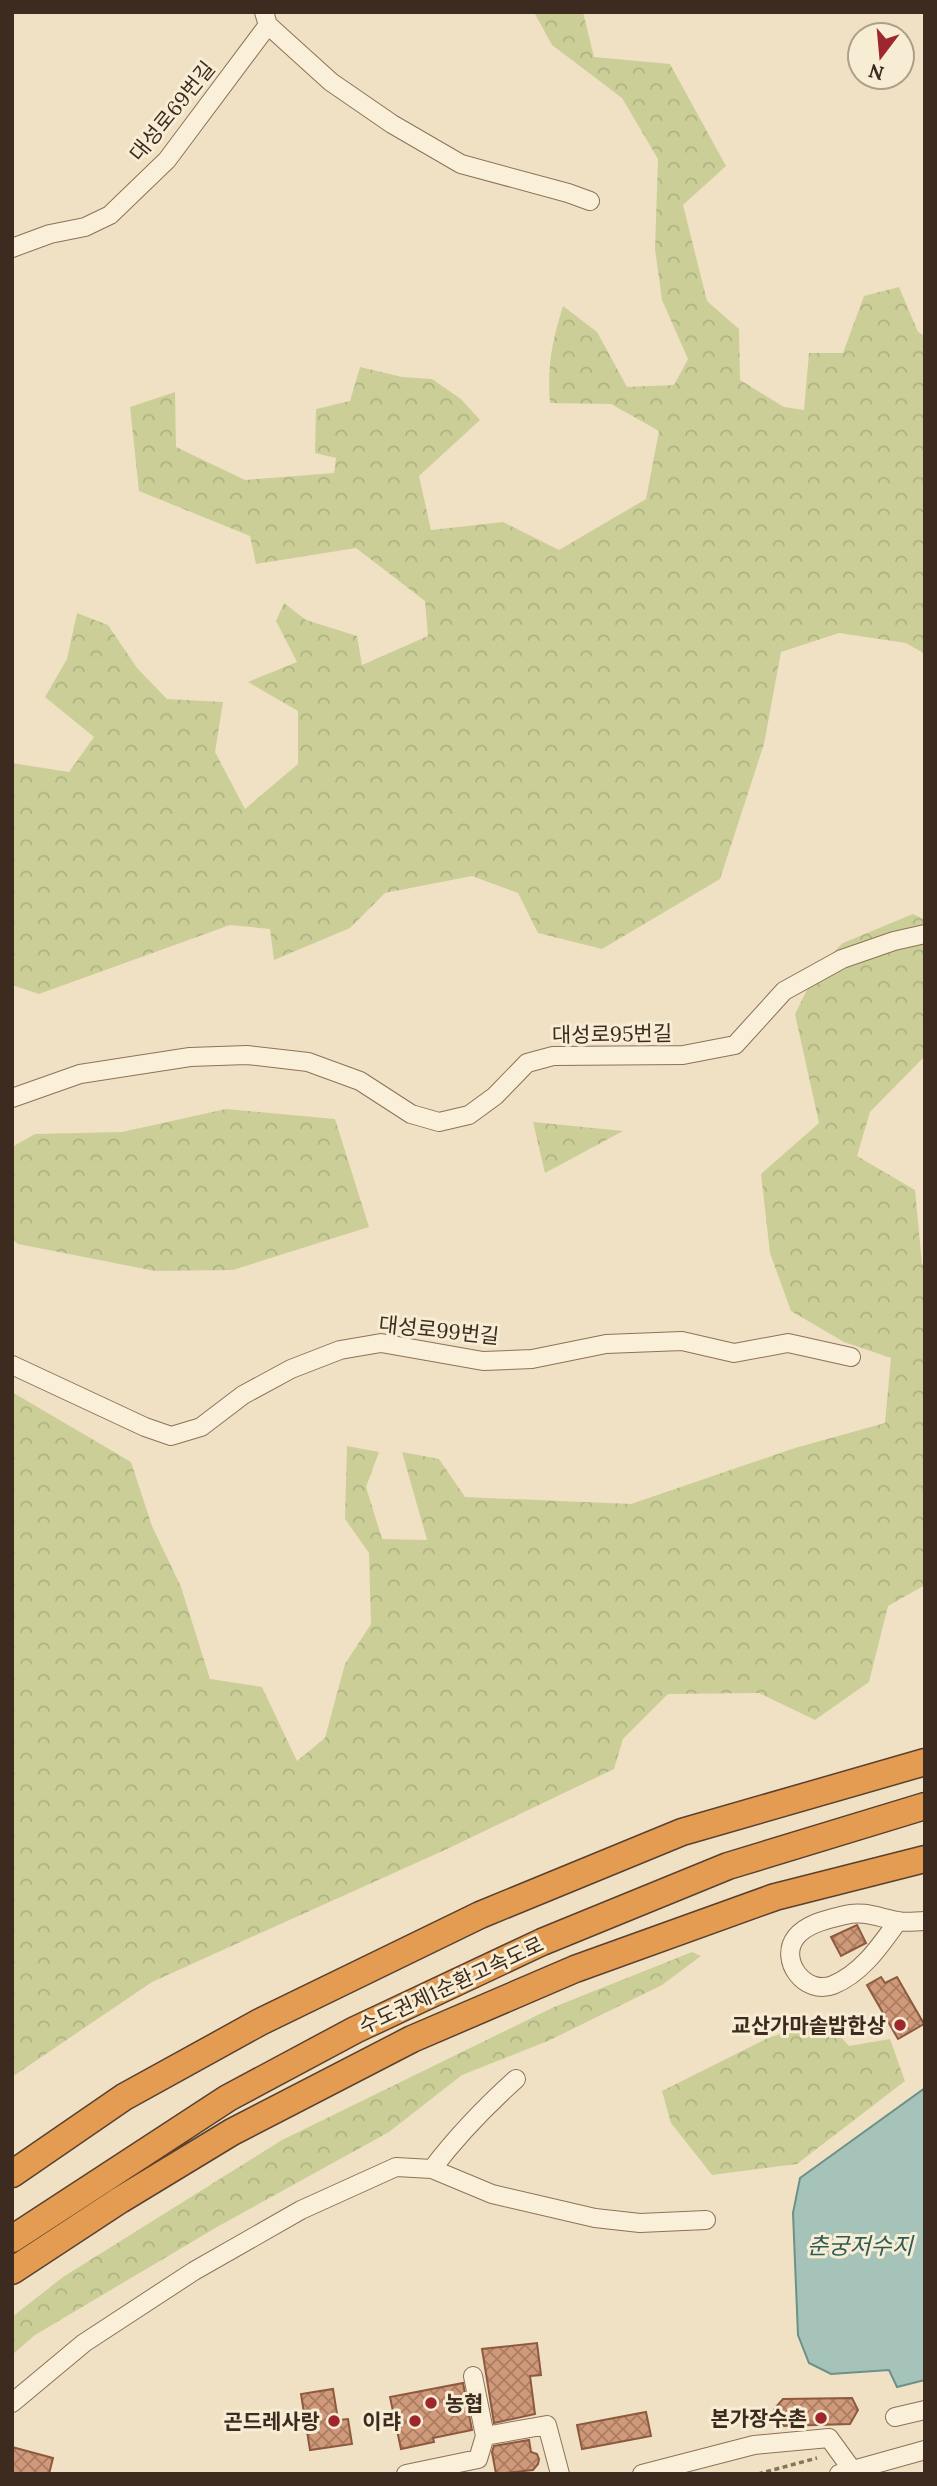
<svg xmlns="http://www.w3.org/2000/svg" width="937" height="2486" font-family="Lora,'Noto Sans KR',serif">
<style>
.forest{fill:url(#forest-crowns)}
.water{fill:#a6c3b9;stroke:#6c9287;stroke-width:2}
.building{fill:url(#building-cross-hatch);stroke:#8d5a3e;stroke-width:2}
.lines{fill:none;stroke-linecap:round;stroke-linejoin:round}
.minor-casing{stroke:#8c7259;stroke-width:20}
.highway-casing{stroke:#5a402e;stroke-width:29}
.path{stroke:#8c7259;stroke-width:3.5;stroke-dasharray:5 3.5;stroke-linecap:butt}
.minor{stroke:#faefd8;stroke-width:18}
.highway{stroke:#e39c52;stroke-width:26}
.poi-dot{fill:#9e262d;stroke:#f7ecd4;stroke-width:2.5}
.labels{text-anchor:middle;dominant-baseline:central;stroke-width:6;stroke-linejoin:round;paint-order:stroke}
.street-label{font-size:21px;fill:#3c2b1e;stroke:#f7ecd4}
.poi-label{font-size:21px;font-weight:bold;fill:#3c2b1e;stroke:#f7ecd4;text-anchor:end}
.water-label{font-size:23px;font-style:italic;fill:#2d5c57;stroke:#f7ecd4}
</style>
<defs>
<pattern id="forest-crowns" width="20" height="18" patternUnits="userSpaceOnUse" patternTransform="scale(1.75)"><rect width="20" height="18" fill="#cbcf97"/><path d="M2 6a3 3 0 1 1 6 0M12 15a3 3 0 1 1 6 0" fill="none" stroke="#afb282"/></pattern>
<pattern id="building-cross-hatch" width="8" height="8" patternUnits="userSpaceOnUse" patternTransform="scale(1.75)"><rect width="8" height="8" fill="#d09979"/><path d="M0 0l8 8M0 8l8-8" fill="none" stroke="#aa7d63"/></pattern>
</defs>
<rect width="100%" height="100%" fill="#f0e1c4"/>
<path class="forest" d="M534 12H583L594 57 670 64 726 166 683 205 707 301 739 329 740 380 784 407 804 410 809 353H843L864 296 899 287 918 332 925 336V654L906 643 839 633 781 652 764 744 720 879 602 949 538 933 518 893 472 876 385 893 350 928 274 960 270 929 230 925 39 994 12 985V763L69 772 94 737 45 697 67 659 77 613 108 625 137 668 167 699 223 702 215 752 245 809 298 764V711L248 682 297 662 276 621 284 603 306 620 357 636 362 665 428 636 425 601 356 548 256 564 250 536 139 491 130 407 175 392 176 447 245 480 334 473 336 458 315 453 316 409 350 401 360 367 402 377 432 379 461 399 480 420 419 476 431 530 503 522 559 550 646 499 659 431 611 404 550 403C547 366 552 342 563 306L597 332 627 387 674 385 688 359 662 300 655 249 658 159 622 98 552 45Z
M913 914 925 920V1056L870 1112 857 1156 915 1190 922 1264H925V1585L888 1606 869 1682 815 1720 759 1693 668 1694 623 1739 614 1769 447 1849 152 1982 12 2077V1392L131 1462 152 1526 181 1587 210 1679 262 1687 297 1761 325 1738 345 1664 371 1624 369 1553 345 1519 347 1446 379 1452 366 1487 382 1539 427 1540 402 1452 439 1459 465 1497 631 1504 795 1448 885 1423 891 1358 844 1342 791 1311 770 1253 761 1174 819 1123 795 1014 819 966 843 943Z
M226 1109 335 1119 369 1227 233 1270 155 1271 18 1244 12 1239V1147L35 1134 122 1132Z
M533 1122 623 1131 545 1173Z
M692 1952 701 1956 662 1985 548 2041 462 2075 389 2132 217 2227 35 2335 12 2355V2317L63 2277 282 2140 554 2007Z
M826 2020 849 2046 890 2039 905 2081 797 2164 712 2175 671 2123 662 2091 768 2038Z"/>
<path class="water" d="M925 2088V2380L897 2387 889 2370 831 2374 809 2363 798 2335 793 2213 800 2178Z"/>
<path class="building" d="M857 1925 866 1943 841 1956 831 1937Z
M881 1977 885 1983 897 1977 924 2024 898 2039 867 1985Z
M537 2343 541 2375 530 2376 535 2414 494 2423 482 2349Z
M463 2383 472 2430 433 2438 434 2442 401 2449 390 2397Z
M333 2389 338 2420 348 2419 352 2444 310 2450 301 2394Z
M852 2398 858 2410 850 2424 784 2426 774 2409 783 2399Z
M646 2412 651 2436 582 2449 577 2425Z
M529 2440 531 2452 537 2454 539 2459 538 2464 533 2470 496 2474 492 2452 494 2446Z
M12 2447 53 2458 49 2474H12Z"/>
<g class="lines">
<defs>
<path id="minor" d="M268 25 331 82 392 124 461 164 568 193 590 201
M12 248 50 234 85 227 110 215 167 160 268 25 264 12
M12 1098 80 1074 190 1057 247 1055 308 1062 360 1081 411 1114 439 1122 469 1115 495 1096 527 1063 553 1056 683 1055 735 1045 784 991 842 959 894 941 925 934
M12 1365 145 1427 171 1436 201 1427 243 1395 291 1369 340 1350 381 1343 483 1361 532 1359 606 1344 682 1341 734 1353 788 1343 851 1357
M898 1921C880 1946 862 1973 833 1985 805 1996 778 1960 796 1937 807 1923 829 1919 845 1915 863 1910 880 1918 898 1921 906 1923 916 1921 925 1921
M432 2169C457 2136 485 2107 516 2079
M473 2376 485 2436 547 2425 560 2474
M12 2403 84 2343 194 2271 301 2210 396 2167 432 2169 492 2194 595 2218 640 2223 706 2220
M895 2417 925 2410
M406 2474 478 2459 485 2436
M642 2474 754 2445 829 2438 853 2471
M839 2474 925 2450"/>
<path id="highway" d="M12 2174 124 2097 260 2022 480 1915 682 1832 925 1762
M12 2239 228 2098 355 2030 542 1942 728 1866 925 1806
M12 2271 120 2200 232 2132 412 2039 575 1969 775 1897 925 1859"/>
</defs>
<use href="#minor" class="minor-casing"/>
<use href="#highway" class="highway-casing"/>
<path class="path" d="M758 2474 817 2458"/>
<use href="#minor" class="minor"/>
<use href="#highway" class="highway"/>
</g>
<g class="poi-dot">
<circle cx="900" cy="2025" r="7"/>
<circle cx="431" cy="2403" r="7"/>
<circle cx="821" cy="2418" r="7"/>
<circle cx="334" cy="2421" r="7"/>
<circle cx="415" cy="2421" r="7"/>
</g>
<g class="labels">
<g class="street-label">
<text transform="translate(172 111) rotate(-51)">대성로69번길</text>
<text transform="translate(612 1034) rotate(-1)">대성로95번길</text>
<text transform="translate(439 1330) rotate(6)">대성로99번길</text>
<text transform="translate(451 1985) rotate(-25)">수도권제1순환고속도로</text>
</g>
<g class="poi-label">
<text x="886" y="2025">교산가마솥밥한상</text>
<text x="445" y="2403" text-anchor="start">농협</text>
<text x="807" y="2418">본가장수촌</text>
<text x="320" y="2421">곤드레사랑</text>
<text x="401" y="2421">이랴</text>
</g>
<g class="water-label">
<text x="860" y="2245">춘궁저수지</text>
</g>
</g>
<rect width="937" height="2486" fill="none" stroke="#3c2b1e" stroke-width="28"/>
<g transform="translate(881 56) rotate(196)"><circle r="33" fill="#f7ecd4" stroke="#ac9f8b" stroke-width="2"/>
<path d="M0-5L12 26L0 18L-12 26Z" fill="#9e262d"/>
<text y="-10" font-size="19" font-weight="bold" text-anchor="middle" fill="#3c2b1e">N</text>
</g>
</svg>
